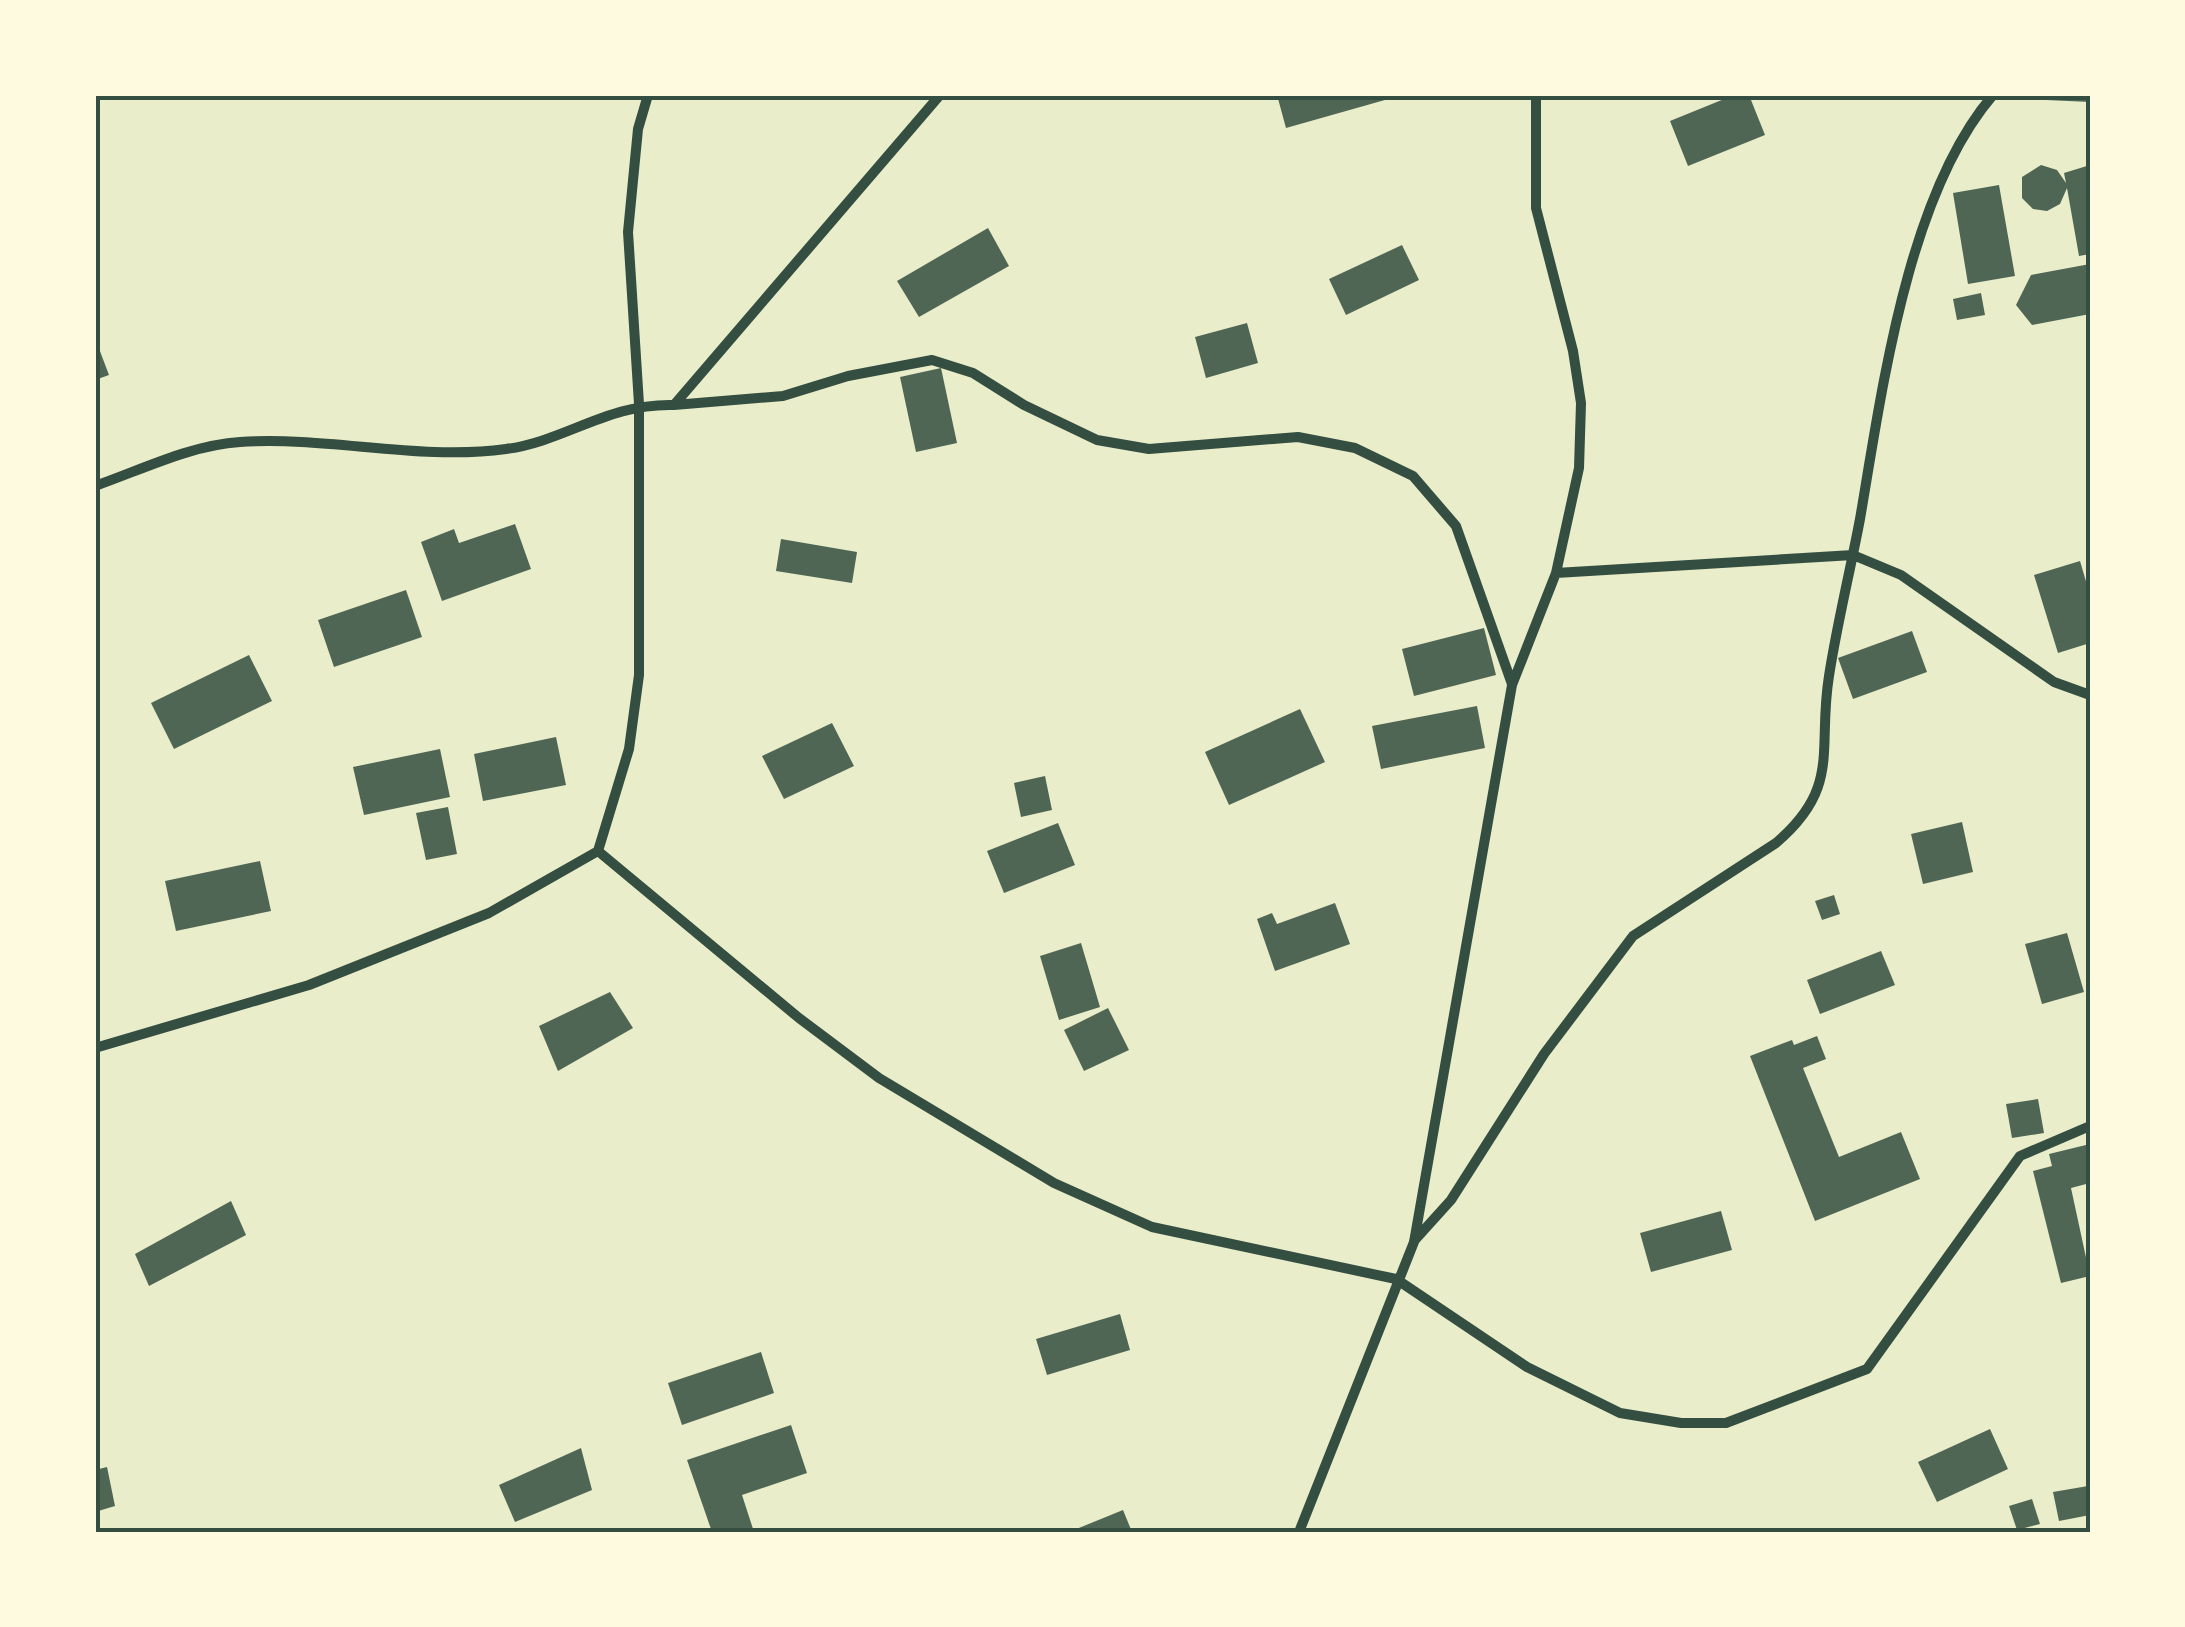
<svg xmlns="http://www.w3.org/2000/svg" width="2185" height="1627" font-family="Commissioner,sans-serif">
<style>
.building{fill:#4f6655}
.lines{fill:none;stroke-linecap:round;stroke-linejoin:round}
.minor{stroke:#344e41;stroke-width:10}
.neatline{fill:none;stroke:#344e41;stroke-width:4}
</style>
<rect width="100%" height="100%" fill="#e9edc9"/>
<path class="building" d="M1277 95H1399V96L1286 128Z
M1734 95H1749L1765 135 1688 166 1670 121Z
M2046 95H2090V102L2046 100Z
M2041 165 2057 170 2066 183 2064 173 2090 165V254L2079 256 2067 188 2060 204 2047 211 2033 209 2022 198V177Z
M1999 185 2015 276 1968 284 1953 193Z
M988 228 1009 266 919 317 897 281Z
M1402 245 1419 280 1346 315 1329 279Z
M2090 264V314L2032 325 2016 305 2031 275Z
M1981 293 1985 315 1957 320 1953 299Z
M1247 323 1258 363 1206 378 1195 337Z
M95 338 109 375 95 380Z
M941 368 957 443 916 452 900 377Z
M515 524 531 569 442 601 421 542 454 529 459 543Z
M781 539 857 552 852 583 776 571Z
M2080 561 2090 595V643L2058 653 2034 575Z
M406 590 422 637 334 667 318 620Z
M1484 628 1496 675 1414 696 1402 649Z
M1912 631 1927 672 1853 699 1838 658Z
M249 655 272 701 174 749 151 703Z
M1477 706 1485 748 1381 769 1372 726Z
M1300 709 1325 762 1229 805 1205 752Z
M832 723 854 766 784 799 762 756Z
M556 737 566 785 483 801 474 754Z
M440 749 450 797 364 815 353 767Z
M1045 776 1052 810 1021 817 1014 783Z
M448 807 457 854 426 860 416 813Z
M1962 822 1973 872 1923 884 1911 834Z
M1058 823 1075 865 1004 893 987 851Z
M260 861 271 911 176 931 165 881Z
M1834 895 1840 914 1822 920 1815 901Z
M1335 903 1350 944 1275 971 1257 919 1272 913 1277 924Z
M2067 933 2084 992 2042 1004 2025 944Z
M1081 943 1100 1007 1059 1020 1040 956Z
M1881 951 1895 985 1820 1014 1807 980Z
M610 992 633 1028 558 1071 539 1026Z
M1108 1008 1129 1050 1084 1071 1064 1030Z
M1817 1036 1826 1059 1803 1068 1839 1157 1901 1132 1920 1179 1815 1221 1750 1056 1792 1040 1794 1045Z
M2038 1099 2044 1133 2012 1138 2006 1104Z
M2090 1144V1183L2071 1188 2090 1276 2061 1283 2033 1171 2052 1166 2049 1154Z
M231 1201 246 1235 149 1286 135 1254Z
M1721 1211 1732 1250 1651 1272 1640 1233Z
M1120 1314 1130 1350 1047 1375 1036 1339Z
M761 1352 774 1393 682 1425 668 1383Z
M791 1425 807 1473 742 1495 754 1532H712L687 1460Z
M1990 1429 2008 1469 1937 1502 1918 1462Z
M581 1448 592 1490 515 1522 499 1485Z
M107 1467 115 1506 95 1512V1470Z
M2088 1486 2090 1515 2059 1521 2053 1492Z
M2032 1499 2040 1524 2017 1530 2009 1506Z
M1123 1510 1132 1532H1069Z"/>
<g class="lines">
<path class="minor" d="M674 405 783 396 848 376 932 360 973 373 1024 405 1097 440 1149 449 1298 437 1355 448 1413 476 1456 526 1512 684
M95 486C141 470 191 445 240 442 329 436 418 461 506 449 566 441 608 403 674 405L940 95
M1556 573 1853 555 1901 575 2054 682 2090 695
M598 851 799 1018 879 1078 1054 1183 1152 1227 1396 1279 1527 1367 1620 1413 1681 1423H1726L1867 1369 2020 1156 2090 1126
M95 1048 309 985 489 913 598 851 629 749 639 675V404L628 232 638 129 648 95
M1414 1241 1451 1200 1544 1054 1633 936 1776 843C1842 787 1817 749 1829 676 1837 624 1850 572 1860 519 1882 391 1907 195 1993 95
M1299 1532 1414 1242 1512 685 1556 573 1579 468 1581 403 1573 351 1536 208V95"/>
</g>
<rect width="2185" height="1627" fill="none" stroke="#fefae0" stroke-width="195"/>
<rect x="98" y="98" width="1990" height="1432" class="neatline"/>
</svg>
